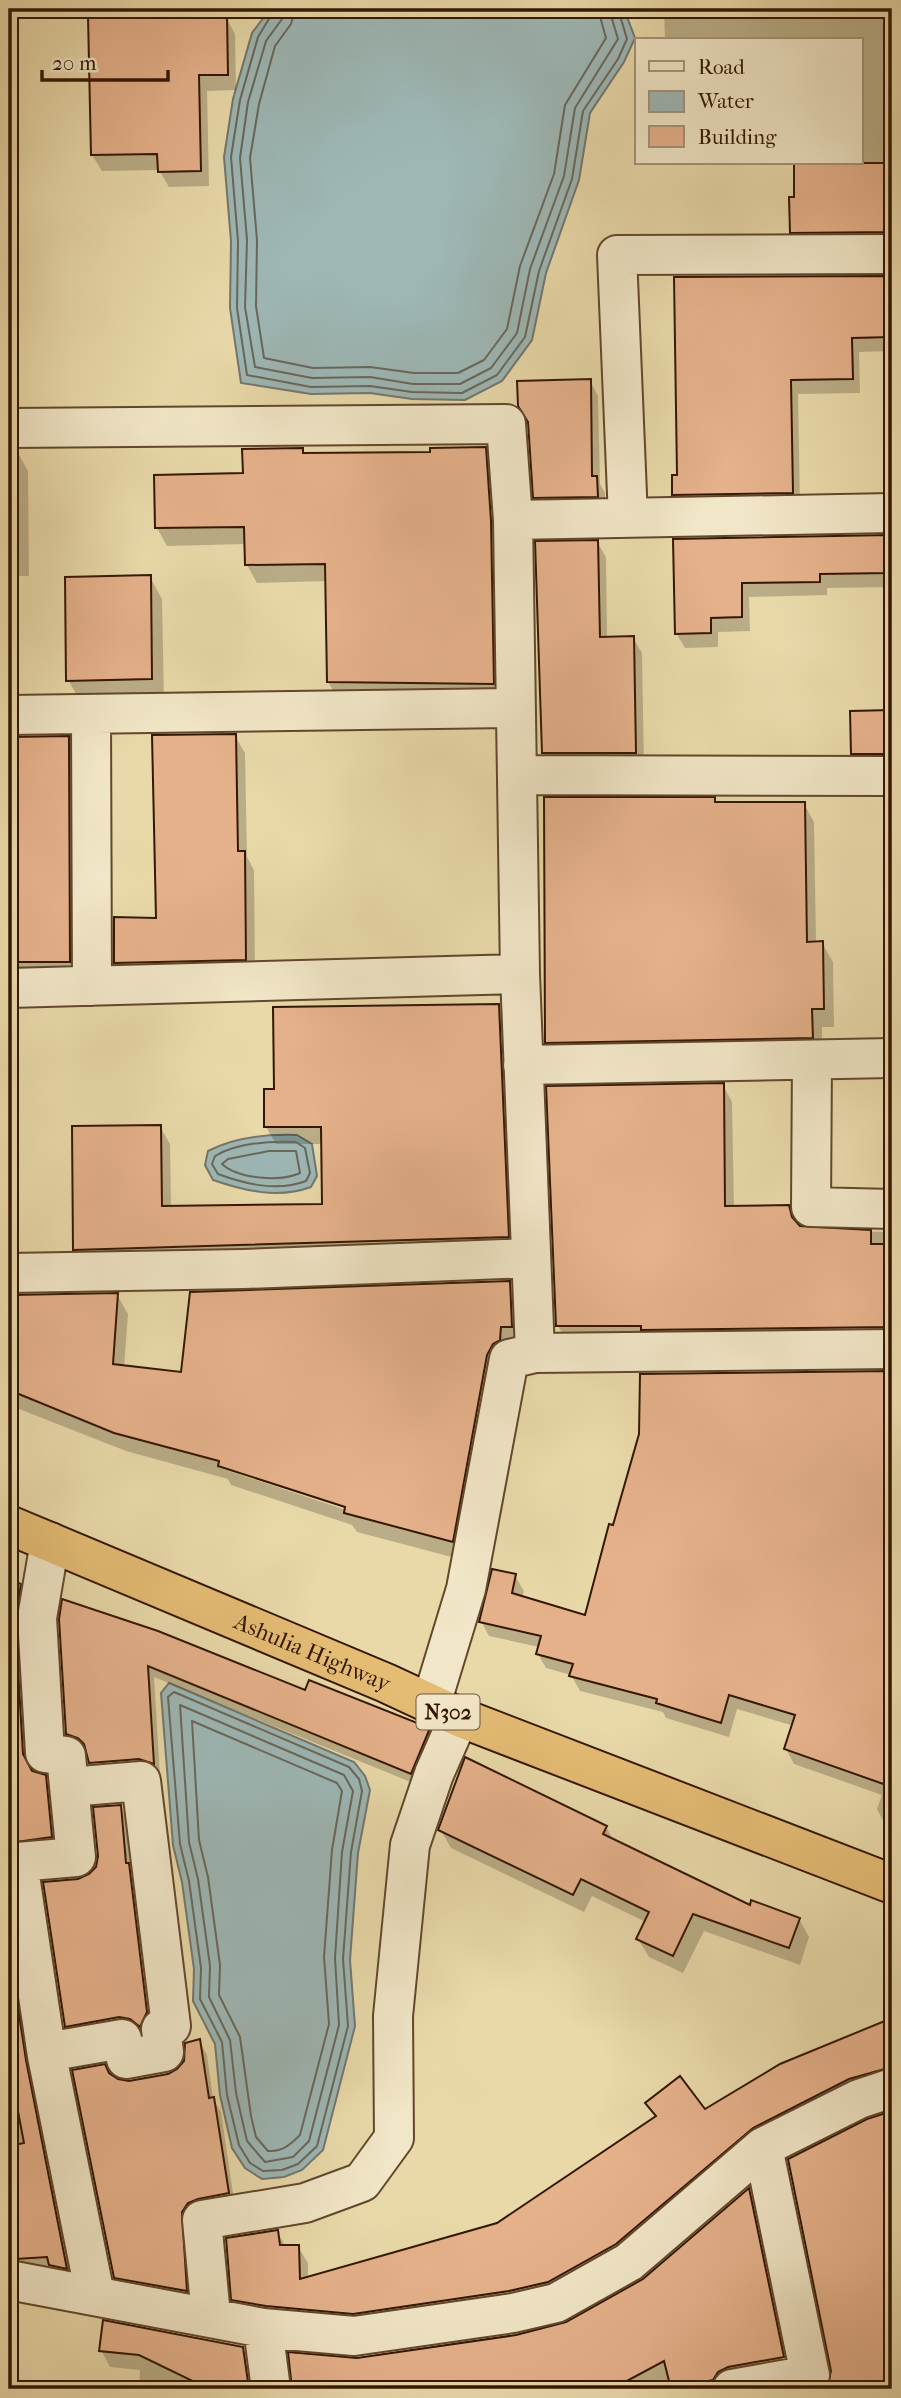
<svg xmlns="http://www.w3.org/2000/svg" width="901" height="2398" font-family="'IM FELL French Canon',serif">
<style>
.water{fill:#9db7b5;stroke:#73776d;stroke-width:2}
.shadow{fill:#0003;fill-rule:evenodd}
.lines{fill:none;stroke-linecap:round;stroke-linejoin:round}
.shore{stroke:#68675b;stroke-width:2}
.building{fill:#e5b18b;stroke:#341701;stroke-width:2}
.minor-casing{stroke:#61482b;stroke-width:42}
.trunk-casing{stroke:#341701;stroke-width:42}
.minor{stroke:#f1e6c7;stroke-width:38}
.trunk{stroke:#e4bc74;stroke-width:38}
.labels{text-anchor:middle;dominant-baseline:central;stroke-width:5;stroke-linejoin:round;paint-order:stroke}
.shield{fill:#f1e6c7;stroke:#6d553c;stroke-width:2}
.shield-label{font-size:21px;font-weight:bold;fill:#341701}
.street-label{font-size:23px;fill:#341701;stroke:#f1e6c7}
</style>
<rect width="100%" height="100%" fill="#e9d9a9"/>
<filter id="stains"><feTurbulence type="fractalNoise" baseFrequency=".00286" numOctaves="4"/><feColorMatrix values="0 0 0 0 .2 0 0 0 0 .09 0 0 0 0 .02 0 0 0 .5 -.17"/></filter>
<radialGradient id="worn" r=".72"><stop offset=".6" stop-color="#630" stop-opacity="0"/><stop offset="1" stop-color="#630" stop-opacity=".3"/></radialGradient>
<path class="water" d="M270 9H624L635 38 624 62 590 113 579 180 546 273 532 340 502 381 465 400 412 399 370 393 311 394 241 383 230 308 231 241 224 157 233 99 252 33Z
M297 1135 312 1144 317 1176 311 1187C278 1199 245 1191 213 1180L205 1165 208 1151C234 1137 268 1134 297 1135Z
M169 1683 354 1762 365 1776 370 1790 358 1853 350 1960 355 2026 323 2150 302 2170 284 2177 262 2179 245 2168 232 2148 220 2095 215 2044 193 2001 194 1969 182 1882 173 1845 161 1693Z"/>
<path class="shadow" d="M90 9H163V19L226 18 235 34 236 90 207 91 209 186 169 187 159 170 102 171 92 155Z
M660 9H892V246H800L791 232 796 199 795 163H861V40H665L664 10Z
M676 278H892V351L859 352 860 393 798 394 800 507 682 509 674 495 679 477Z
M590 381 598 396 600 484 605 493V511L544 513 535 497Z
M485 449 495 467 503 701 339 700 328 682 327 581 257 583 247 565 246 544 167 546 157 528 244 475 302 450 305 455 432 454Z
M9 453H18L28 471 29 576H9Z
M892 537V587L827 588V595L749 597 750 631 718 632V647L685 648 676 633 675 541Z
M597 542 606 557 607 639 633 638 642 653 644 768 552 767 544 753Z
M150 577 162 599 164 700 81 702 68 680Z
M891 712 892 769H861L853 754Z
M235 736 245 753 247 857 254 870 255 977 126 980 116 963 158 919Z
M68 738 80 758V981L9 982V739Z
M714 799 716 804H804L814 822 816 943H822L833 962 834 1027H822V1056L557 1061 546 1042Z
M498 1006 508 1024 517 1254 84 1267 74 1250 160 1127 170 1144 171 1207 323 1206V1144H276L266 1127 276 1090Z
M723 1085 732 1102 734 1208 788 1207 799 1227 810 1231 892 1232V1344L568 1343 558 1326Z
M509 1282 520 1302 522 1346 463 1560 357 1532 352 1525 231 1485 228 1479 126 1451 9 1405V1297L117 1295 128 1314 124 1367 182 1374ZM220 1465 353 1509 352 1512 220 1468Z
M892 1372V1826L885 1824 877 1809 882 1795 794 1764 786 1749 794 1726 737 1709 729 1737 666 1718 663 1712 580 1691 571 1675 546 1668 538 1654 539 1647 489 1636 481 1621 515 1576 524 1591 522 1598 587 1617 641 1434 642 1375Z
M9 1579 20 1582 30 1599 24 1637 32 1772 45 1777 54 1793 60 1853 9 1867Z
M64 1601 306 1692 429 1729 436 1742 418 1785 154 1677 160 1776 147 1771 98 1775 86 1750 75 1746 67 1733Z
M120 1806 127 1820 154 2027 148 2039 139 2032 74 2039 66 2026 79 1880 90 1876 97 1867Z
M606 1827 614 1841 751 1907 799 1919 809 1937 800 1965 704 1931 683 1973 649 1957 638 1939 646 1922 592 1896 584 1912 451 1848 440 1829Z
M9 1909 75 2284 9 2273 11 2122Z
M892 2020V2084L558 2298 363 2330 243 2316 233 2299 277 2232 286 2247H298L308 2263V2278L498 2225 656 2118 647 2103 705 2111 781 2066Z
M199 2041 207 2055 213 2099 221 2112 235 2207 193 2304 124 2291 115 2277 109 2075 118 2081 129 2082 168 2075 178 2071Z
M892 2112V2389H828L832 2383 833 2370 790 2160Z
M749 2190 758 2206 792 2374 727 2389H293L290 2354 357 2359 517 2336 562 2326 644 2280Z
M242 2348 252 2365 256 2389H139L140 2370 110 2367 101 2350Z"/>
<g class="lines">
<path class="shore" d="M275 9 258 37 240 100 231 157 238 241 237 308 247 375 311 387 370 386 412 392 462 393 497 375 525 337 539 271 572 179 583 111 618 59 627 39 618 9
M284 9 282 19 266 41 248 102 240 158 247 240 245 307 255 367 312 378 370 377 413 384H460L491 368 517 333 530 269 564 176 575 108 618 39 609 9
M295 9 291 24 275 46 259 104 250 158 257 240 256 306 264 358 313 368 370 367 414 373H458L484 360 507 329 520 266 554 174 565 105 606 38 598 9
M296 1142 305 1148 310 1173 306 1181C277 1192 245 1184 218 1174L212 1164 215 1156C237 1143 271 1141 296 1142Z
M269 1151H296L300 1173C281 1182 238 1179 222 1164L228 1159Z
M174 1692 349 1767 359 1779 362 1791 351 1852 343 1959 348 2026 317 2146 298 2164 282 2170 263 2171 250 2163 239 2145 227 2095 222 2042 200 1999 201 1968 189 1881 180 1844 168 1697Z
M180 1705 344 1775 353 1791 342 1852 335 1958 339 2025 309 2141 293 2157 265 2162 247 2141 236 2093 230 2040 209 1997 210 1966 198 1879 189 1842Z
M192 1721 337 1783 342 1791 332 1850 324 1957 329 2024 300 2135C290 2145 282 2152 268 2151L256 2137 251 2116 240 2037 219 1995 220 1965 208 1877 199 1840Z"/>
</g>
<path class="building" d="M145 15V17L227 16 228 75H199L201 171 158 172 157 154 91 155 88 16Z
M794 163H892V232L790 233 789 197H794Z
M892 276V337L852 338 853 379 791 380 793 493 672 495V475H677L674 277Z
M591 379 592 476H597L598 497 533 498 528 422 518 406 517 381Z
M486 447 491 521 494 684 327 682 325 564 245 565 244 527 155 528 154 475 243 473 242 449 303 448V453L430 452V448Z
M891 535V573L820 574V582L742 583V617L711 618V633L675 634 673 539Z
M598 540 600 637 634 636 636 753H542L535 541Z
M151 575 152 679 66 681 65 577Z
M892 710V754H851L850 711Z
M236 734 238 851H245L246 960 114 963V917L156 918 152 735Z
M69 736 70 962H9V737Z
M544 797H715V802H805L807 942 823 941 824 1009H812L813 1038 545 1043Z
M499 1004 509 1237 73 1250 72 1126 161 1125 162 1206 322 1204 321 1127H264V1089H274L273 1007Z
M724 1083 725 1206 789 1205 792 1217 800 1226 871 1230V1244H892V1327L641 1330V1326H556L546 1086Z
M510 1281 512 1327H501L500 1340 493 1344 487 1355 453 1542 344 1513 345 1507 218 1466 219 1461 114 1433 9 1390V1295L118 1293 113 1364 181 1372 190 1292Z
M892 1371V1787L784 1749 795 1715 729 1695 721 1723 656 1703 657 1699 569 1676 573 1664 536 1654 541 1636 479 1622 492 1569 516 1574 512 1593 585 1615 609 1524 613 1525 639 1434 640 1374Z
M9 1579 21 1584 15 1619 23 1754 32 1771 46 1775 52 1837 9 1843Z
M62 1599 158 1631 305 1690 309 1680 430 1728 411 1774 148 1666 154 1764 139 1759 89 1763 84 1744 78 1738 66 1734 59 1619Z
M465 1757 607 1826 603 1834 750 1905 751 1900 800 1918 789 1948 693 1914 673 1956 636 1939 649 1912 581 1879 573 1895 438 1830Z
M121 1805 126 1863H129L147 2012 140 2027 130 2019 119 2017 65 2027 43 1882 78 1879 89 1874 96 1867 98 1856 93 1807Z
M9 1948 26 2060 67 2269 49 2265 47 2257 16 2259 9 2218V2146L24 2143 9 2064Z
M892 2018V2067L849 2079 753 2128 616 2244 548 2282 509 2291 353 2314 266 2306 231 2300 226 2238 278 2230 280 2245H299L300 2279 497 2223 656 2116 645 2103 680 2076 705 2109 780 2064Z
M200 2039 209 2098 214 2097 229 2193 198 2199 188 2203 182 2212 187 2291 114 2278 72 2070 105 2064 109 2073 118 2079 129 2081 168 2074 177 2069 184 2061 185 2043Z
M892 2111V2389H827L831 2371 788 2159 867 2119Z
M749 2188 784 2357 728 2367 718 2372 713 2380 671 2389 664 2361 612 2389H522V2386L456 2389H292L288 2352 357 2358 516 2335 566 2322 643 2279Z
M103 2320 243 2347 249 2389H209L139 2355 99 2351Z"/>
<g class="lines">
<defs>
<path id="minor" d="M9 428 506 424 513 520 892 513
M628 518 617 255 892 254
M513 520 520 974 535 1353 892 1349
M91 714 92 986
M9 715 516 708
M517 775 892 776
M9 988 520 974
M812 1060 811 1207 892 1209
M523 1065 892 1058
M9 1273 244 1269 531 1258
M50 1542 37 1618 45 1753 66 1756 76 1857 18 1862 47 2056 95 2295
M431 1704 466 1589 509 1359 535 1353
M47 2052 122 2039 126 2059 164 2052 161 2029 171 2026 141 1781 69 1787
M9 2280 263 2328 354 2336 513 2313 556 2303 629 2262 763 2147 859 2099 892 2088
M211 2316 202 2220 305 2203 362 2182 394 2138 393 2016 410 1845 434 1774 459 1717
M263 2328 271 2389
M732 2389 810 2375 763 2147"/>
<g id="trunk">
<path id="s1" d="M9 1525 386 1683 459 1717 892 1884"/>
</g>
</defs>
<use href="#minor" class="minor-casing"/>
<use href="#trunk" class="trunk-casing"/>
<use href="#minor" class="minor"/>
<use href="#trunk" class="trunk"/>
</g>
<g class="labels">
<rect class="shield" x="416.5" y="1694.5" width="63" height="35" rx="5"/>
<g class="shield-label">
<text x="448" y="1712">N302</text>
</g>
<g class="street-label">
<text stroke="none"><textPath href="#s1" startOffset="329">Ashulia Highway</textPath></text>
</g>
</g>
<rect width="901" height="2398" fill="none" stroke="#e9d9a9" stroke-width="35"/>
<rect x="10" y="10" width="880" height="2377" fill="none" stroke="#341701" stroke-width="3.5"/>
<rect x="18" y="18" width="866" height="2363" fill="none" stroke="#341701" stroke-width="2"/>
<rect x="635" y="38" width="228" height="126" fill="#f1e6c7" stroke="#a59378" stroke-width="2"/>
<rect x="649" y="61" width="35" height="10" fill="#f1e6c7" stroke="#a59378" stroke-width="2"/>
<text x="698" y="74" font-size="21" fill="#341701">Road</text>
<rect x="649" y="91" width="35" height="21" fill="#9db7b5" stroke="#a59378" stroke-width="2"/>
<text x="698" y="108" font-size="21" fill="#341701">Water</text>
<rect x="649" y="126" width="35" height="21" fill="#e5b18b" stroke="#a59378" stroke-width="2"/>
<text x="698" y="144" font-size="21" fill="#341701">Building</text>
<path d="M42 70v10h126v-10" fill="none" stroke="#341701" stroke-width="3.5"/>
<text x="52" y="70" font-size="21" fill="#341701" stroke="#f1e6c7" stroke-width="5" paint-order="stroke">20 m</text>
<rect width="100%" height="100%" filter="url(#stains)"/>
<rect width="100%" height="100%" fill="url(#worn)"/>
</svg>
